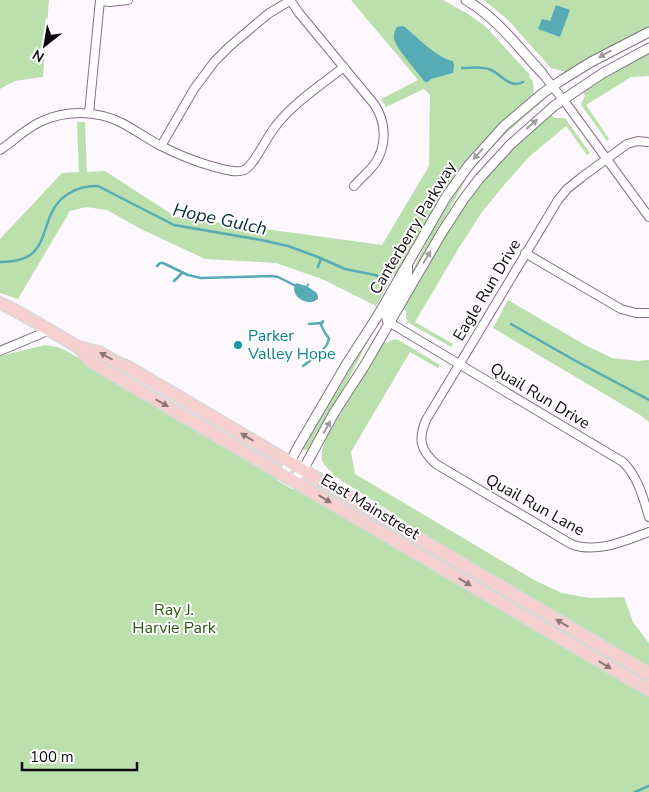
<svg xmlns="http://www.w3.org/2000/svg" width="649" height="792" font-family="'Nunito Sans',sans-serif">
<style>
.green{fill:#bce0ad}
.water{fill:#56abb5}
.lines{fill:none;stroke-linecap:round;stroke-linejoin:round}
.stream{stroke:#56abb5;stroke-width:2.5}
.minor-casing{stroke:#817382;stroke-width:10}
.tertiary-casing{stroke:#817382;stroke-width:11}
.primary-casing{stroke:#d8d8d9;stroke-width:14}
.minor{stroke:#fff;stroke-width:8}
.tertiary{stroke:#fff;stroke-width:9}
.primary{stroke:#f5d0cf;stroke-width:11}
.oneway{fill:#9f9d9f}
.oneway2{fill:#8d7679}
.culture-dot{fill:#0f9aa8;stroke:#fff;stroke-width:2}
.labels{text-anchor:middle;dominant-baseline:central;stroke-width:4;stroke-linejoin:round;paint-order:stroke}
.street-label{font-size:16px;fill:#0e090f;stroke:#fff}
.culture-label{font-size:16px;fill:#0d838f;stroke:#fff;text-anchor:start}
.park-label{font-size:16px;fill:#2a580f;stroke:#fff}
.water-label{font-size:18px;font-style:italic;fill:#042f34;stroke:#fff}
</style>
<rect width="100%" height="100%" fill="#fdf7fe"/>
<path class="green" d="M0 0H49L43 77 15 81 0 89Z
M351 0H443L468 14 486 27 530 75 529 76 533 81 534 94C504 120 476 146 452 179L396 276 393 275 376 306 322 279 276 263 205 259 139 228 107 210 86 207 70 211 18 299 0 293V239L62 173 79 172 77 122H85L87 172 105 171 176 217 382 245 429 166 430 95 424 89 386 107 381 99 418 80Z
M484 0H649V27L566 72 551 68 508 20Z
M649 54V76L631 77 586 105 609 139 607 141 582 106 581 104 585 96 583 92 611 74Z
M543 99 544 100 503 136 481 159 467 177 445 218 393 306 411 274 431 233 466 175 504 132 519 118Z
M551 115 555 118H565L590 153 587 155 566 126 530 156 505 184 482 212 460 246 415 322 453 344 451 347 407 322 406 316V311L402 309C425 270 446 230 473 194 496 164 523 139 551 115Z
M508 300 585 345 612 358 638 361 649 360V422L640 415 493 328Z
M373 331 342 392 308 449 304 450 303 448 372 332Z
M397 339 440 365 438 368 410 352 351 452 355 474 536 581 562 593 589 598 624 597 633 622 649 643V669L436 543 397 516 333 475V473C317 460 321 455 326 438L383 341 387 343 392 340Z
M45 345 57 347 65 350 276 476 277 480 292 489 296 488 649 696V792H0V356Z
M440 556 529 609 527 613 437 560Z"/>
<path class="water" d="M556 5 570 10 560 37 538 29 542 19 550 21Z
M402 26 405 27C418 38 437 58 453 61L454 66 453 73 431 79 428 82H425C418 73 396 48 394 39 393 35 395 30 397 27Z
M296 283 306 286 308 283 309 284 308 287 317 293 318 297C318 298 318 300 316 300 308 307 288 296 296 283Z"/>
<g class="lines">
<path class="stream" d="M462 68C472 68 482 66 491 70 502 75 510 89 523 82
M0 262C10 262 22 261 30 255 43 246 45 227 51 214 59 195 79 185 98 186L174 225 261 240 288 246 318 257 345 269 375 275 384 279
M157 266 160 263H163L188 275 201 278 272 276 278 277 296 286
M318 267 321 259
M174 281 182 273
M323 321 321 325 325 333 328 337
M309 324 321 323
M511 324 574 360 649 400
M303 366C311 359 328 350 329 338
M635 792 649 786"/>
<defs>
<path id="minor" d="M290 0 299 13 374 104C386 121 387 144 376 162 370 171 361 178 354 186
M100 1 110 2 128 0
M542 73 568 106 649 217
M89 113 100 0
M647 142 638 141 627 144 582 177 567 189 558 200 426 420C418 439 420 450 436 464L571 544C597 554 624 541 649 532
M161 146 194 89 214 62 230 46 268 14 291 0
M0 150C14 141 25 129 40 122 66 110 97 110 122 123 135 130 148 139 161 146 177 154 194 161 211 166 220 168 235 174 244 170 254 166 267 136 275 127 291 105 322 84 344 67
M525 253 621 309 636 313H649
M408 265V278L387 314 386 317 387 321 623 462C638 477 643 497 649 517
M0 351 50 330"/>
<path id="tertiary" d="M466 0C497 18 518 47 542 73
M283 475 298 447 346 365 377 317 446 197 469 165 504 126 543 93 562 80 591 62 649 32
M293 480 303 470 334 413 365 365 441 234 463 200 479 179 510 145 554 106 573 93 603 73 649 48"/>
<path id="primary" d="M0 303 20 313 78 347 92 362 134 387 649 690
M78 347 99 352 116 362 130 368 649 674"/>
</defs>
<use href="#minor" class="minor-casing"/>
<use href="#tertiary" class="tertiary-casing"/>
<use href="#primary" class="primary-casing"/>
<use href="#minor" class="minor"/>
<use href="#tertiary" class="tertiary"/>
<use href="#primary" class="primary"/>
</g>
<defs><path id="oneway-solid" d="M-6-.8H1V-3.2L6.5 0L1 3.2V.8H-6Z" transform="scale(1.25)"/></defs>
<g class="oneway">
<use href="#oneway-solid" transform="translate(605 54) rotate(151)"/>
<use href="#oneway-solid" transform="translate(532 124) rotate(-41)"/>
<use href="#oneway-solid" transform="translate(478 154) rotate(131)"/>
<use href="#oneway-solid" transform="translate(427 257) rotate(-59)"/>
<use href="#oneway-solid" transform="translate(327 427) rotate(-61)"/>
</g>
<g class="oneway2">
<use href="#oneway-solid" transform="translate(106 356) rotate(-150)"/>
<use href="#oneway-solid" transform="translate(162 403) rotate(30)"/>
<use href="#oneway-solid" transform="translate(247 437) rotate(-149)"/>
<use href="#oneway-solid" transform="translate(325 499) rotate(31)"/>
<use href="#oneway-solid" transform="translate(465 582) rotate(31)"/>
<use href="#oneway-solid" transform="translate(562 623) rotate(-149)"/>
<use href="#oneway-solid" transform="translate(605 665) rotate(31)"/>
</g>
<circle class="culture-dot" cx="238" cy="345" r="5"/>
<g class="labels">
<g class="street-label">
<text transform="translate(413 228) rotate(-59)">Canterberry Parkway</text>
<text transform="translate(487 290) rotate(-59)">Eagle Run Drive</text>
<text transform="translate(540 396) rotate(31)">Quail Run Drive</text>
<text transform="translate(535 505) rotate(29)">Quail Run Lane</text>
<text transform="translate(370 507) rotate(31)">East Mainstreet</text>
</g>
<g class="culture-label">
<text x="248" y="336">Parker<tspan x="248" dy="18">Valley Hope</tspan></text>
</g>
<g class="park-label">
<text x="174" y="610">Ray J.<tspan x="174" dy="18">Harvie Park</tspan></text>
</g>
<g class="water-label">
<text transform="translate(220 219) rotate(12)">Hope Gulch</text>
</g>
</g>
<g transform="translate(45 45) rotate(211)" stroke="#ffffff" stroke-width="4" paint-order="stroke">
<path d="M0-4L9 19L0 12L-9 19Z" fill="#0e090f"/>
<text y="-8" font-size="14" font-weight="bold" text-anchor="middle" fill="#0e090f">N</text>
</g>
<path d="M22 762v8h115v-8" fill="none" stroke="#0e090f" stroke-width="2.5"/>
<text x="30" y="762" font-size="15" fill="#0e090f" stroke="#ffffff" stroke-width="4" paint-order="stroke">100 m</text>
</svg>
